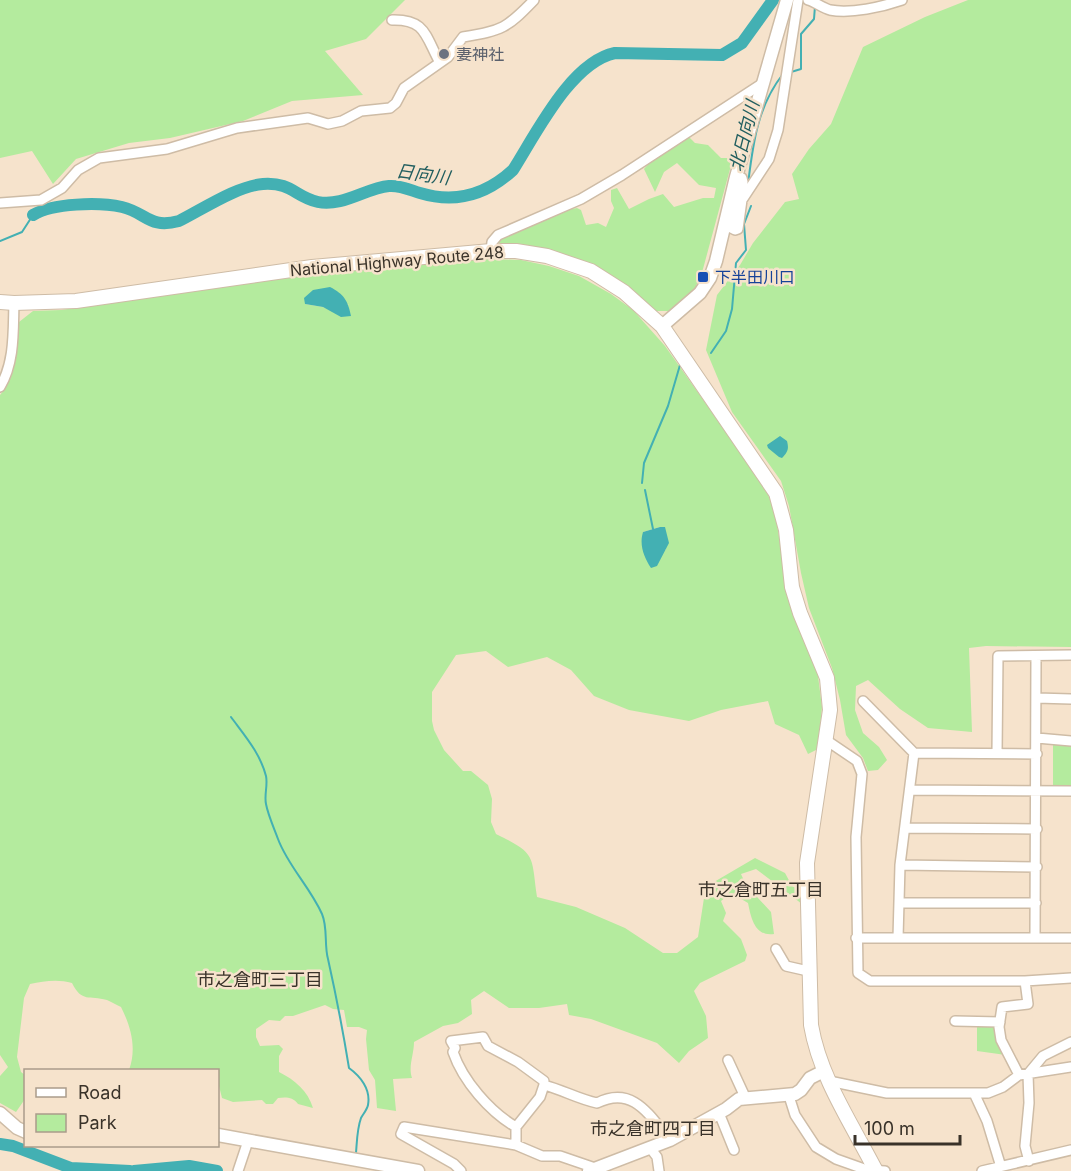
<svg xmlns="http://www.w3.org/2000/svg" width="1071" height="1171" font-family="Inter,'Noto Sans JP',sans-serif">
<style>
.green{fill:#b4eb9e;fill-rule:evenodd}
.water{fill:#43b0b3}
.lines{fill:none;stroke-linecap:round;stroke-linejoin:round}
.stream{stroke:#43b0b3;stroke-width:2}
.river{stroke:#43b0b3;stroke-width:12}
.minor-casing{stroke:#cebca6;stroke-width:12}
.major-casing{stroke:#cebca6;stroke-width:15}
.highway-casing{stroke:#cebca6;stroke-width:16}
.minor{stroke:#fff;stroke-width:9}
.major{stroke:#fff;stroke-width:12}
.highway{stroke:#fff;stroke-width:14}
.worship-dot{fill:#6b7280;stroke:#f6e3cc;stroke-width:2}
.transit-dot{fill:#1a4fb4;stroke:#f6e3cc;stroke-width:2}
.labels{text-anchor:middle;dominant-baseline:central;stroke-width:5;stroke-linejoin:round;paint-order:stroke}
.worship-label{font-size:16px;fill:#5b616d;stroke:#f6e3cc;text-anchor:start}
.street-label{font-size:16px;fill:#393229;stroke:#f6e3cc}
.transit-label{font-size:16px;fill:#164399;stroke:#f6e3cc;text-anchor:start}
.water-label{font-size:18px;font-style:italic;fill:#215e5f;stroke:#f6e3cc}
.neighbourhood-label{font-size:18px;fill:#393229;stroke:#f6e3cc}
</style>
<rect width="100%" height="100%" fill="#f6e3cc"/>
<path class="green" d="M0 0H405L366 39 325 51 363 95 292 101 243 121 170 138 129 143 76 159 53 184 32 151 0 158Z
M968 0H1071V647L986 646 969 648 972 732 928 728 900 709 868 680 856 686 855 710 863 733 879 747 887 760 878 770 868 771 863 758 846 735 840 700 832 668 809 608 801 573 789 506 781 481 732 412 706 350 717 295 740 265 753 243 785 202 799 199 792 174 809 149 831 124 863 47 925 17Z
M689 137 695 143 708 145 721 158H733L703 269 694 291 672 311H655L625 288 499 245 497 242C520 226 550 213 577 208L581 210 586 225 598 223 606 227 614 208 611 201V190L617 188 629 209 649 199 663 194 674 207 703 198H714L716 188 699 185 677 163 664 172 655 192 644 169C656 154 672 146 689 137Z
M488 259 521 260 549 266 579 276 611 294 633 310 665 346 765 487 775 512 790 606 806 641 818 676 822 707 818 749 808 754 799 735 775 724 768 701 721 710 689 721 629 710 594 696 571 670 547 657 508 667 486 651 456 655 432 692V721L434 730 444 750 463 771H471L488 785 492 799 491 822 496 834C537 854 531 855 537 897L576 907 625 928 663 953H677L698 937 704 898 714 882 755 858 785 873 792 886 802 891V904L756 869 741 874 746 885 771 912 774 934C755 937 751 918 748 903L731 893 721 901 726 913 723 921 741 939 747 955 745 961 700 983 694 991 706 1016 708 1038 689 1051 679 1063 657 1043 591 1019 569 1015 567 1004 539 1008H509L484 991 471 1000 472 1014 458 1023 443 1026 414 1042C414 1055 408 1066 412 1078L393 1079 396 1111 377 1108 375 1080 369 1070 366 1039 367 1030 359 1027H347L344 1010 333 1009 325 1005 293 1016H285L280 1021 269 1020 256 1029V1037L260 1046 279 1045 283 1049 279 1056V1072C295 1080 308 1091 313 1108L298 1104C293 1097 286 1097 278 1098L273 1104H266L262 1100 233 1102 222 1098 218 1082V1070H129C137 1048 131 1027 121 1007 116 1005 112 1002 107 1000 89 995 82 1003 72 983 58 979 44 981 30 984L24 998 17 1057 21 1072 25 1075V1099L16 1112 0 1103V1076L8 1067 0 1055V395C18 375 17 347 19 322L33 311 61 310 247 283 378 267ZM305 304H349L332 311 323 307ZM660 527 666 550 643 532Z
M1053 739 1071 741V788L1053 787Z
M977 1024H996L1006 1055 977 1051Z"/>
<path class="water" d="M330 287C344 294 348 301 351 316L341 317 323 307 305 304 304 298 313 290Z
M780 436 787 441C789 449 788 452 782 458L779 457 768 448 767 445Z
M660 527H665L669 543 657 566 651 568C644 557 639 545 643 532Z"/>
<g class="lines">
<path class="stream" d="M791 72 801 69V34L814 19 815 6
M748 184C753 144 757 107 783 74
M0 241 22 232 33 215
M711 353 726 331 732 309 736 263 746 250 744 224 751 206
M642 483 644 463 668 406 680 365
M645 490 653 529
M231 717C245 736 260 753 266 776 268 785 264 795 266 804 268 815 274 828 278 839 288 866 310 887 322 914 328 928 324 945 328 959 336 995 343 1031 349 1068 360 1076 371 1089 368 1105 367 1110 363 1114 361 1118 357 1129 357 1141 356 1153"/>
<path class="river" d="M33 215C53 203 99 202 122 207 147 213 149 229 179 221 203 209 237 186 263 184 292 182 295 197 318 202 343 207 366 188 389 186 400 185 410 190 420 193 456 204 486 195 513 170 536 134 571 62 615 53L722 55 742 43 773 0
M0 1144 13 1146 71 1168 130 1171
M134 1171 189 1166 217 1171"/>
<defs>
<path id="minor" d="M808 0C815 2 823 8 830 10 851 14 882 7 902 0
M392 20C425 19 425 35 439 61
M736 177 742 178 743 182 731 228 735 230 738 229 742 200 769 159 778 130 798 0
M0 203 41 200 62 188 78 170 99 158 167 149 237 128 308 118 328 124 342 121 361 111 390 108 396 103 404 88 448 57 463 37C503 30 506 29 534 0
M491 251 492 242 498 235 581 199 622 175 763 83
M0 387C15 362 13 331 14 303
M1037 698 1071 699
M863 701 914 753
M1037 738 1071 741
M826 740 857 761 862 774 856 837 858 973 870 981H1025L1028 1004 1002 1007 999 1027 1001 1040 1019 1075
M997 753 998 656 1071 655
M910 790 1071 791
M905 828 1037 829
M900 865 1037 867
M900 903H1036
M856 938H1071
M898 938 900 865 914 753 1037 754
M1035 938 1036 656
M776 949 786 966 808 971
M1025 981 1071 978
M955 1021 1000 1022
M728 1060 746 1099
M829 1081 887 1093H988L1003 1087 1019 1075 1071 1067
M974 1093 987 1121 1001 1167
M789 1096 795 1115 816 1147 836 1159 867 1170 885 1171
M719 1113 734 1150
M516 1127 540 1097 544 1085
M516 1145V1127C490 1112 463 1081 453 1052L455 1048 451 1041 483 1037 488 1046 518 1062 544 1081V1085C563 1090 578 1099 597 1103 633 1085 649 1115 670 1140
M651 1149 657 1157 659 1171
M1029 1161 1025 1146 1029 1103 1028 1074 1043 1056 1071 1042
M238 1171 248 1141
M461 1171 454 1164 401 1134 404 1127 516 1145 542 1156H560L595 1168
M982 1171 1071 1150"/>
<path id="major" d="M662 326 700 293 710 278 716 261 736 177 787 0
M0 1113 17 1128 26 1132
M218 1135 418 1171
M589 1171 670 1140 726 1109 739 1099 795 1094 801 1090 810 1078 824 1071"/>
<path id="highway" d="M0 302 14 303 76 301 312 267 491 251H516L547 256 591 271 624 292 662 326 776 493 786 530 792 587 800 613 827 678 830 710 807 863 811 1025C820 1078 852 1124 876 1171"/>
</defs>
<use href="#minor" class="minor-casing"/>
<use href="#major" class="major-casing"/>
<use href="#highway" class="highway-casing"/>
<use href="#minor" class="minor"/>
<use href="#major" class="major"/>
<use href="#highway" class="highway"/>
</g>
<circle class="worship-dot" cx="444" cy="54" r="6"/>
<rect class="transit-dot" x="697" y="271" width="12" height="12" rx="3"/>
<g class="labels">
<g class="worship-label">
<text x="456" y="54">妻神社</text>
</g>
<g class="street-label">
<text transform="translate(397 261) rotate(-5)">National Highway Route 248</text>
</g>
<g class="transit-label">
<text x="715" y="277">下半田川口</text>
</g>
<g class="water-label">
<text transform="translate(744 136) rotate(-76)">北日向川</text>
<text transform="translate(423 174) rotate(8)">日向川</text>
</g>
<g class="neighbourhood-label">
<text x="761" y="889">市之倉町五丁目</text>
<text x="260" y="979">市之倉町三丁目</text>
<text x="653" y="1128">市之倉町四丁目</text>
</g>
</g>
<rect x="24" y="1069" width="195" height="78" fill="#f6e3cc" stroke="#aa9c8b" stroke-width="1.5"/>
<rect x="36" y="1088" width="30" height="9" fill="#ffffff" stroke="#aa9c8b" stroke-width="1.5"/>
<text x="78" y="1099" font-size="18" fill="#393229">Road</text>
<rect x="36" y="1114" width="30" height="18" fill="#b4eb9e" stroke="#aa9c8b" stroke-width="1.5"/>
<text x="78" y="1129" font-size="18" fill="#393229">Park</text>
<path d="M855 1135v9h105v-9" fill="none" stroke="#393229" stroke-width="3"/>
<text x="864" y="1135" font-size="18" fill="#393229" stroke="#f6e3cc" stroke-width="4.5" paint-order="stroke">100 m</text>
</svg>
